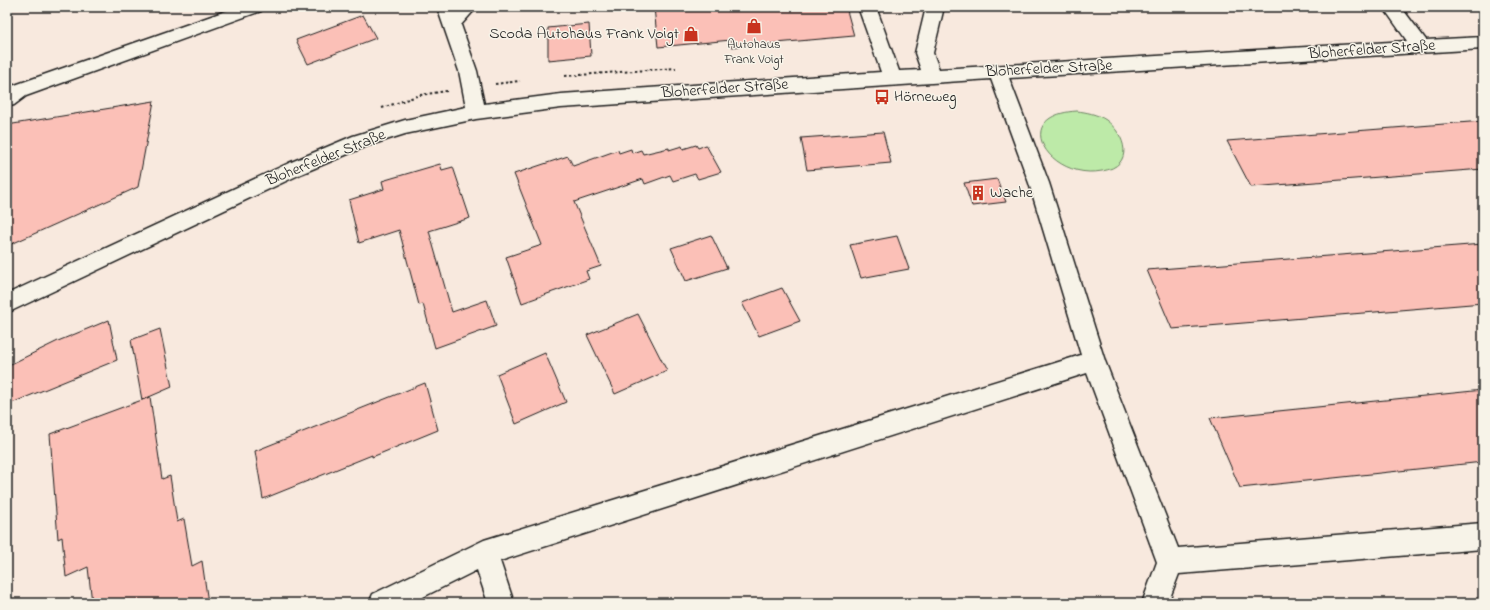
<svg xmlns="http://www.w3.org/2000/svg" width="1490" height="610" font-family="'Indie Flower',sans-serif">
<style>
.green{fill:#bdeaa8;stroke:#6c8362}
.building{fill:#fbc0b7;stroke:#1c1c1c}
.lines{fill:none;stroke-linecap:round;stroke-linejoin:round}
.minor-casing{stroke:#1c1c1c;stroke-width:3}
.path{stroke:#1c1c1c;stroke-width:2;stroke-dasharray:2.5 2.5;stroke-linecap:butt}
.minor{fill:#f7f3e8;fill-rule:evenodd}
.labels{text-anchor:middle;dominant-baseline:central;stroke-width:3;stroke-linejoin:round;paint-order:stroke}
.far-poi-label{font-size:13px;fill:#1c1c1c;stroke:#f7f3e8}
.poi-label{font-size:16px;fill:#1c1c1c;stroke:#f7f3e8;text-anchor:start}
.street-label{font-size:16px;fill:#1c1c1c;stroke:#f7f3e8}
</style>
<rect width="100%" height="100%" fill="#f8e9de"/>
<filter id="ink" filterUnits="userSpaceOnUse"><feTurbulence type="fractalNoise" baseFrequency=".025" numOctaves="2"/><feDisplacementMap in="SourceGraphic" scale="8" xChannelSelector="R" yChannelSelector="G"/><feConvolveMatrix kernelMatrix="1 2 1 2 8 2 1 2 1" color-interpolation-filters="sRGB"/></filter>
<g filter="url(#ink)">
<path class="green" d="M1077 111C1086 112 1097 114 1106 120 1126 135 1135 166 1102 171 1049 181 1008 115 1077 111Z"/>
<path class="building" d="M654 7H846L854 36 732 47 731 40 658 47Z
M363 15 376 38 308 64 296 40Z
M589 24 591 56 548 60V28Z
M154 101 138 187 7 246V125Z
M1483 121V169L1251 187 1227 141Z
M883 132 891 163 807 170 801 138Z
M696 145 698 148 706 145 721 172 698 179 695 174 673 181 670 175 645 184 643 179 574 202 601 266 586 271 589 279 522 303 506 257 542 245 514 174 568 156 573 166 618 150 619 153 631 149 632 153 641 150 643 154 669 148V150L682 146 683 149Z
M440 164 442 170 453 167 470 218 429 231 452 312 487 300 496 326 435 348 423 304 419 305 399 230 359 243 349 200 384 189 382 181Z
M997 179 1006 202 972 206 964 183Z
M711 235 727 268 686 281 671 248Z
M897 236 909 269 861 278 850 245Z
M1483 244V303L1172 329 1147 270Z
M782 288 800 321 759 336 742 303Z
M638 314 667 371 615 394 587 335Z
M109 320 117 360 7 405V366L58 341Z
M160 329 172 387 142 400 131 340Z
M545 353 566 402 516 424 497 374Z
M425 383 438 430 372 457V455L263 499 255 451Z
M1483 390V462L1240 488 1210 418Z
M150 397 162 479 170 476 177 522 184 519 192 566 202 561 208 603H92L88 567 66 577 62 537 58 539 50 434Z"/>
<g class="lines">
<defs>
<path id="minor" d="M237 7H264L261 11 26 96 14 105 7 107V90L12 86Z
M437 7H455L456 10 458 7H477L461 25 477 71 484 104 561 94 881 72 858 7H876L899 71 921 70 915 53 926 7H944L933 53 939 69 1407 41 1383 7H1401L1426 40 1483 37V49L1009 78 1049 183 1105 361 1178 548 1483 523V549L1179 574 1168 603H1142L1157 562 1087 373 500 561 514 603H488L477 570 411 603H369L373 594 484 540 1081 355 1029 183 991 79 561 108 476 119 405 134 367 146 303 173 7 313V294L289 163 353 136 405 120 466 107 459 71Z"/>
</defs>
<use href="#minor" class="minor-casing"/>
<path class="path" d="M565 76 676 68
M495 84 520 81
M382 108 420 95 447 91"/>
<use href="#minor" class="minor"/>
</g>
</g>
<defs>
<symbol id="shop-bare" viewBox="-9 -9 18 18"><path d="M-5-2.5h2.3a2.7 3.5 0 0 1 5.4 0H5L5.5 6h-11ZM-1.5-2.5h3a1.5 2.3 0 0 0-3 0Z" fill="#c8321e" stroke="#f7f3e8" stroke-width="2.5" paint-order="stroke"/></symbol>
<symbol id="bus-bare" viewBox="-9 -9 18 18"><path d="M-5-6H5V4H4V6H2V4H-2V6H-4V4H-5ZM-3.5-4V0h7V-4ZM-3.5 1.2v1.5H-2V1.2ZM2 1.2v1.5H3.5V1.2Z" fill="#c8321e" stroke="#f7f3e8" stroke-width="2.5" paint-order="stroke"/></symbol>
<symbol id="building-bare" viewBox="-9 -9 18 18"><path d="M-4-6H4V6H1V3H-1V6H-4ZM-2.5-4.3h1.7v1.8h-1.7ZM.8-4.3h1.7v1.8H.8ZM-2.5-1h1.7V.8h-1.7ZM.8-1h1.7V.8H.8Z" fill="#c8321e" stroke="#f7f3e8" stroke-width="2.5" paint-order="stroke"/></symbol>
</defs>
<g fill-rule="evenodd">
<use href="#shop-bare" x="743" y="15" width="22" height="22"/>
<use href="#shop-bare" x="680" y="23" width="22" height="22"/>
<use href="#bus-bare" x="871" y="86" width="22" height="22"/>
<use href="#building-bare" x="967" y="182" width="22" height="22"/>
</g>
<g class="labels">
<g class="far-poi-label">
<text x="754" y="44">Autohaus<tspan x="754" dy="15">Frank Voigt</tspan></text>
</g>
<g class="poi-label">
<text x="679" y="34" text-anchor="end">Scoda Autohaus Frank Voigt</text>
<text x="894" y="97">Hörneweg</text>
<text x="990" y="193">Wache</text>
</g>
<g class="street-label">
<text transform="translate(1372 50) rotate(-4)">Bloherfelder Straße</text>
<text transform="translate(1049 69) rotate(-3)">Bloherfelder Straße</text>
<text transform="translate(725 89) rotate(-4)">Bloherfelder Straße</text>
<text transform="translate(326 158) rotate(-22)">Bloherfelder Straße</text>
</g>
</g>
<rect width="1490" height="610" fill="none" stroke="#f7f3e8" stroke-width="24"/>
<rect x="12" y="12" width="1466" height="586" fill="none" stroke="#1c1c1c" stroke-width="1.5" filter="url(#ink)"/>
</svg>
